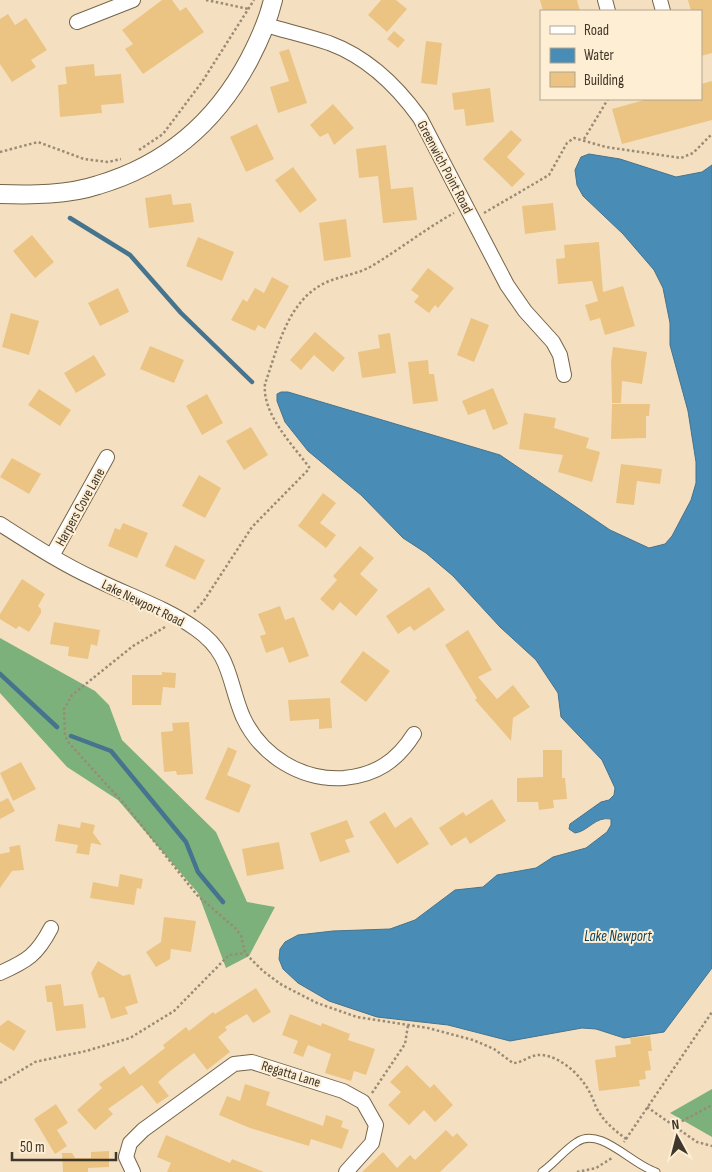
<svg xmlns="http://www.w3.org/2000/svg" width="712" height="1172" font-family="'Sofia Sans Condensed',sans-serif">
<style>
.forest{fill:#7db17c}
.water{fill:#498db7;stroke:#46738d}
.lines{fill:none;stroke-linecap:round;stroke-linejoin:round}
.stream{stroke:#46738d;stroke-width:4.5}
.building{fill:#ebc483}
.service-casing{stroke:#756447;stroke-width:9}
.minor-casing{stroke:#756447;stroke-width:16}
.tertiary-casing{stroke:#756447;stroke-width:20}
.path{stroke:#998b75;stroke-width:2.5;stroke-dasharray:2.5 2.5;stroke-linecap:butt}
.service{stroke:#fff;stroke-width:7}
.minor{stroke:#fff;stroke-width:14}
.tertiary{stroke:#fff;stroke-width:18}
.labels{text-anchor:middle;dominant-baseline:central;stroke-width:4;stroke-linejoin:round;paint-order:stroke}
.street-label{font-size:14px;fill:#3f372a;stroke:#feeed4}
.water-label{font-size:15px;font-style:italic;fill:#063f5c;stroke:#feeed4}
</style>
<rect width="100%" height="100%" fill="#f4e0c0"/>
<path class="forest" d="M0 638 95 691 109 705 122 740 216 832 247 902 275 907 249 956 226 968 198 893 118 800 67 767 0 693Z
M712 1089V1137L670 1113Z"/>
<path class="water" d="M589 154 620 159 676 177 702 172 712 165V968L664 1032 624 1038 596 1029 582 1028 510 1041 448 1025 377 1017 329 1001 298 983 283 969 279 959 280 949 285 942 298 935 333 931 390 929 415 920 455 890 483 887 497 875 536 868 553 857 586 848 607 832 611 825V819C595 816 589 831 575 833L569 829 570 824 601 802 609 800 614 795 615 788 602 760 561 717 558 693 536 660 500 627 453 576 426 553 403 538 361 495 308 451 285 422 277 401V394L281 392H288L500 455 610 530 649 548 665 544 672 536 691 500 696 483V462L688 411 670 345V323L663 288 654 270 623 234 583 196 577 185 575 170 581 157Z"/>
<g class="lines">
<path class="stream" d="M70 218 130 255 181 313 252 382
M0 674 57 727
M71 736 111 751 186 842 198 872 223 902"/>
</g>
<path class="building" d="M162 0H172L180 11 186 7 204 32 143 74 125 49 133 44 122 30Z
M381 0H396L407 9 387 32 368 15Z
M540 0H577L580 11H543Z
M688 0H712V53L701 56V11H691Z
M8 14 15 25 26 18 47 50 31 60 36 67 12 82 0 64V19Z
M394 31 405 40 398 48 387 39Z
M426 41 442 43 437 85 421 83Z
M289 49 307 103 278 113 270 87 289 81 279 52Z
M94 64 95 76 121 74 124 103 101 105 102 113 60 117 58 85 67 84 65 67Z
M712 81V120L622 144 612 109 648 99H701V84Z
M490 88 494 122 466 126 464 109 454 110 452 93Z
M333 104 354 128 334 145 328 133 320 137 310 125Z
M257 124 274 159 246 172 230 137Z
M511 130 522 140 507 157 525 174 512 187 483 159Z
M386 145 391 189 413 187 417 220 383 223 378 176 359 178 356 149Z
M293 167 317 200 300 213 275 180Z
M171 194 173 205 191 203 194 222 149 228 145 198Z
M553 203 556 230 525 234 522 206Z
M346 219 351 257 324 261 319 223Z
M32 235 54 262 35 278 13 251Z
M198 237 234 252 222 281 186 266Z
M599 242 603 292 623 286 635 326 605 335 600 318 590 321 585 305 598 301 592 281 558 284 556 259 565 258 564 245Z
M428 268 454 288 438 308 435 305 429 313 414 302 419 296 411 290Z
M272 277 289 286 265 329 258 325 255 331 231 320 243 299 247 302 255 288 264 293Z
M118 288 129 312 100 326 88 303Z
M11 313 39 321 29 355 2 347Z
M471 318 489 325 474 362 457 355Z
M315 332 345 358 333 372 314 355 301 370 290 360Z
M390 333 396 373 362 378 358 352 380 348 378 335Z
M150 346 184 360 174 383 140 369Z
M613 347 647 352 642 384 622 381 621 403H612L611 362Z
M94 355 106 375 76 393 64 373Z
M428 360 429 374H434L438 401 413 404 408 362Z
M493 388 508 424 493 430 485 409 468 415 462 401Z
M39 389 71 410 60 426 28 405Z
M207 394 223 423 202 435 186 406Z
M612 404H650L649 416H646V438L611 439Z
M524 413 556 418 554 428 589 438 586 448 600 452 592 482 558 472 563 455 519 449Z
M251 427 268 455 244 470 226 441Z
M12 458 41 474 29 494 0 477Z
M621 464 662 469 660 484 637 481 634 505 616 503Z
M199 475 221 488 205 518 182 506Z
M323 493 336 503 320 523 336 535 326 548 298 526Z
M123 523 148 533 137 558 108 546 115 528 120 530Z
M175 545 205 560 195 580 165 566Z
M360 546 374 558 360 574 378 590 356 616 340 602 333 611 320 599 337 580 333 576Z
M22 579 45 594 38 606 41 609V613L29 632 19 626 16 629 0 619V614Z
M429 587 445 610 414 631 410 626 398 634 386 616Z
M280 606 285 620 294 617 309 656 289 663 283 647 266 653 260 636 266 634 258 614Z
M54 622 100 630 97 646 91 644 88 659 68 656 69 647 50 644Z
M468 630 492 670 478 677 497 699 513 685 530 707 513 718 511 741 475 700 477 698 445 645Z
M363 651 390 671 366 702 340 682Z
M162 672 176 673 175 688 163 687 161 705H132V675H162Z
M330 698 332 728 319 729V719L290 721 288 700Z
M189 722 193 774 177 775 176 771 164 772 161 732 173 731 172 723Z
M228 747 237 751 227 775 251 785 239 813 205 799Z
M543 750H562V778H565L567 799 553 800 554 808 539 810 538 802H517V778L543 777Z
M21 762 36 789 13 801 0 773Z
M8 798 15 811 0 819V802Z
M492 799 506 821 470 844 466 837 451 846 439 828 463 812 466 816Z
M385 812 395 828 411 817 429 844 397 864 369 822Z
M347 820 354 837 345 840 350 852 320 862 310 833Z
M81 822 95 825 93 833 102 845 91 843 89 855 76 853 78 845 55 841 58 824 80 828Z
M279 842 284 869 247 876 242 849Z
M20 845 24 870 12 871 0 888V854L10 852 9 847Z
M120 874 143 879 141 889 137 888 134 905 90 898 93 882 118 887Z
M164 917 196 921 191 952 171 949 170 959 156 967 146 952 161 942Z
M98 961 123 976 130 974 138 1003 125 1007 128 1014 111 1019 104 997 99 998 91 973Z
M61 984 64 1006 83 1004 86 1028 56 1031 52 1002H47L45 986Z
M256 988 271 1012 253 1023 247 1014 225 1027 227 1030 218 1037 230 1052 207 1070 194 1053 169 1072 158 1082 169 1096 157 1104 142 1085 108 1109 113 1114 95 1130 77 1110 102 1088 99 1084 124 1066 130 1075 165 1048 163 1045 186 1027 189 1031 213 1012 215 1014Z
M290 1014 321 1026 322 1023 350 1034 348 1040 375 1049 366 1075 354 1071 351 1081 325 1073 331 1054 308 1045 303 1057 293 1053 298 1041 282 1035Z
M8 1020 26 1031 14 1051 0 1042V1026Z
M650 1036 652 1051H648L651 1070 645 1071 646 1079 639 1080 640 1086 599 1091 595 1060 616 1057 615 1046 631 1044 630 1038Z
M407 1065 430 1088 434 1084 453 1105 435 1122 424 1110 409 1125 388 1105 401 1092 390 1082Z
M245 1084 270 1092 266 1105 282 1111 323 1126 326 1115 343 1121 341 1127 349 1130 342 1149 311 1139 309 1146 250 1128 219 1115 227 1096 240 1101Z
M56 1104 68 1123 57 1130 67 1146 55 1154 34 1119Z
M446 1130 453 1137 457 1133 468 1145 440 1172H362L383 1152 397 1168 410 1155 415 1160Z
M166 1135 230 1163 232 1159 264 1172H167L171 1163 157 1157Z
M109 1151V1167L88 1168V1172H63L62 1153H72L75 1158H91V1152Z"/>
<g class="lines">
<defs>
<path id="service" d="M542 1172C555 1163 564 1150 577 1142 600 1126 632 1165 656 1172"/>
<path id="minor" d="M605 0 608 11
M660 0 663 11
M77 22 133 0
M266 25C286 31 308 36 329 43 367 57 397 86 420 118L507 285 525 311 553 342 560 355 564 375
M0 524C30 543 62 564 95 579 129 596 165 607 196 629 232 654 228 682 243 717 261 756 302 781 344 778 376 775 397 761 414 734
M52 556 107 457
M0 973C27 961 37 955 51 928
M133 1172 126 1157 130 1143 143 1130 234 1064 252 1062 343 1091 363 1102 376 1125 372 1143 346 1172"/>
<path id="tertiary" d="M0 194C32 195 68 195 98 185 166 165 216 122 249 60 259 41 268 21 273 0"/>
</defs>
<use href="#service" class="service-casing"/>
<use href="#minor" class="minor-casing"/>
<use href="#tertiary" class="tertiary-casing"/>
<path class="path" d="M206 0 249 9
M584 139 608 99
M139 150 163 134 202 82 254 0
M0 152 38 142 84 159 108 162 121 159
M484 213 549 175 567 143 574 138 606 147 681 158 693 153 712 134
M194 612 203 602 252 527 309 469V467C292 444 262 414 265 384 278 347 288 299 327 282 341 276 357 274 370 267 399 250 425 229 454 213
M165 627 133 646 72 695 64 709 65 736 69 743 126 806 197 895 235 928 241 936 245 953 263 971 282 985 317 1003 357 1017 428 1028 473 1040 494 1049 513 1063C523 1063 530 1054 542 1055 562 1057 583 1077 591 1095 594 1100 595 1107 599 1112 606 1124 616 1131 626 1139L624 1142
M0 1083 35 1062 86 1051 130 1038 174 1011 229 955 245 953
M372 1093 405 1044 408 1025
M647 1107 697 1142 712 1146
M673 1126 712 1105
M626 1139 712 1012
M577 1172 596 1168 612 1158"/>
<use href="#service" class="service"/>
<use href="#minor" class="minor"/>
<use href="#tertiary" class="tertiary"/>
</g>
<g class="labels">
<g class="street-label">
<text transform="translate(445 167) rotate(62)">Greenwich Point Road</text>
<text transform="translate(80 507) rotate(-61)">Harpers Cove Lane</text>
<text transform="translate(143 603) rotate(26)">Lake Newport Road</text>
<text transform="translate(291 1074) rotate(17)">Regatta Lane</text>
</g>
<g class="water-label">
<text x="618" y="936">Lake Newport</text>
</g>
</g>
<rect x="540" y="10" width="162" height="90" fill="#feeed4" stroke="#b2a590"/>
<rect x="550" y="26" width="25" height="8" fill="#ffffff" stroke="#b2a590"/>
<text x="584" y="35" font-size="15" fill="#3f372a">Road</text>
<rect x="550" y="48" width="25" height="15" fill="#498db7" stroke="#b2a590"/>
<text x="584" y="60" font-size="15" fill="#3f372a">Water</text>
<rect x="550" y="72" width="25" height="15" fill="#ebc483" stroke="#b2a590"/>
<text x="584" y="85" font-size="15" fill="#3f372a">Building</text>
<g transform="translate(677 1137) rotate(353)" stroke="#feeed4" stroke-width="4" paint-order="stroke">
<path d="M0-4L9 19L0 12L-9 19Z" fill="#3f372a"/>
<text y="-8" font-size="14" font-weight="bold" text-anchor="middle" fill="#3f372a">N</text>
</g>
<path d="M12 1152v8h104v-8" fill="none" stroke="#3f372a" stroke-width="2.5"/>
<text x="20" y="1152" font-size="15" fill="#3f372a" stroke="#feeed4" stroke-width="4" paint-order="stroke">50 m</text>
</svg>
